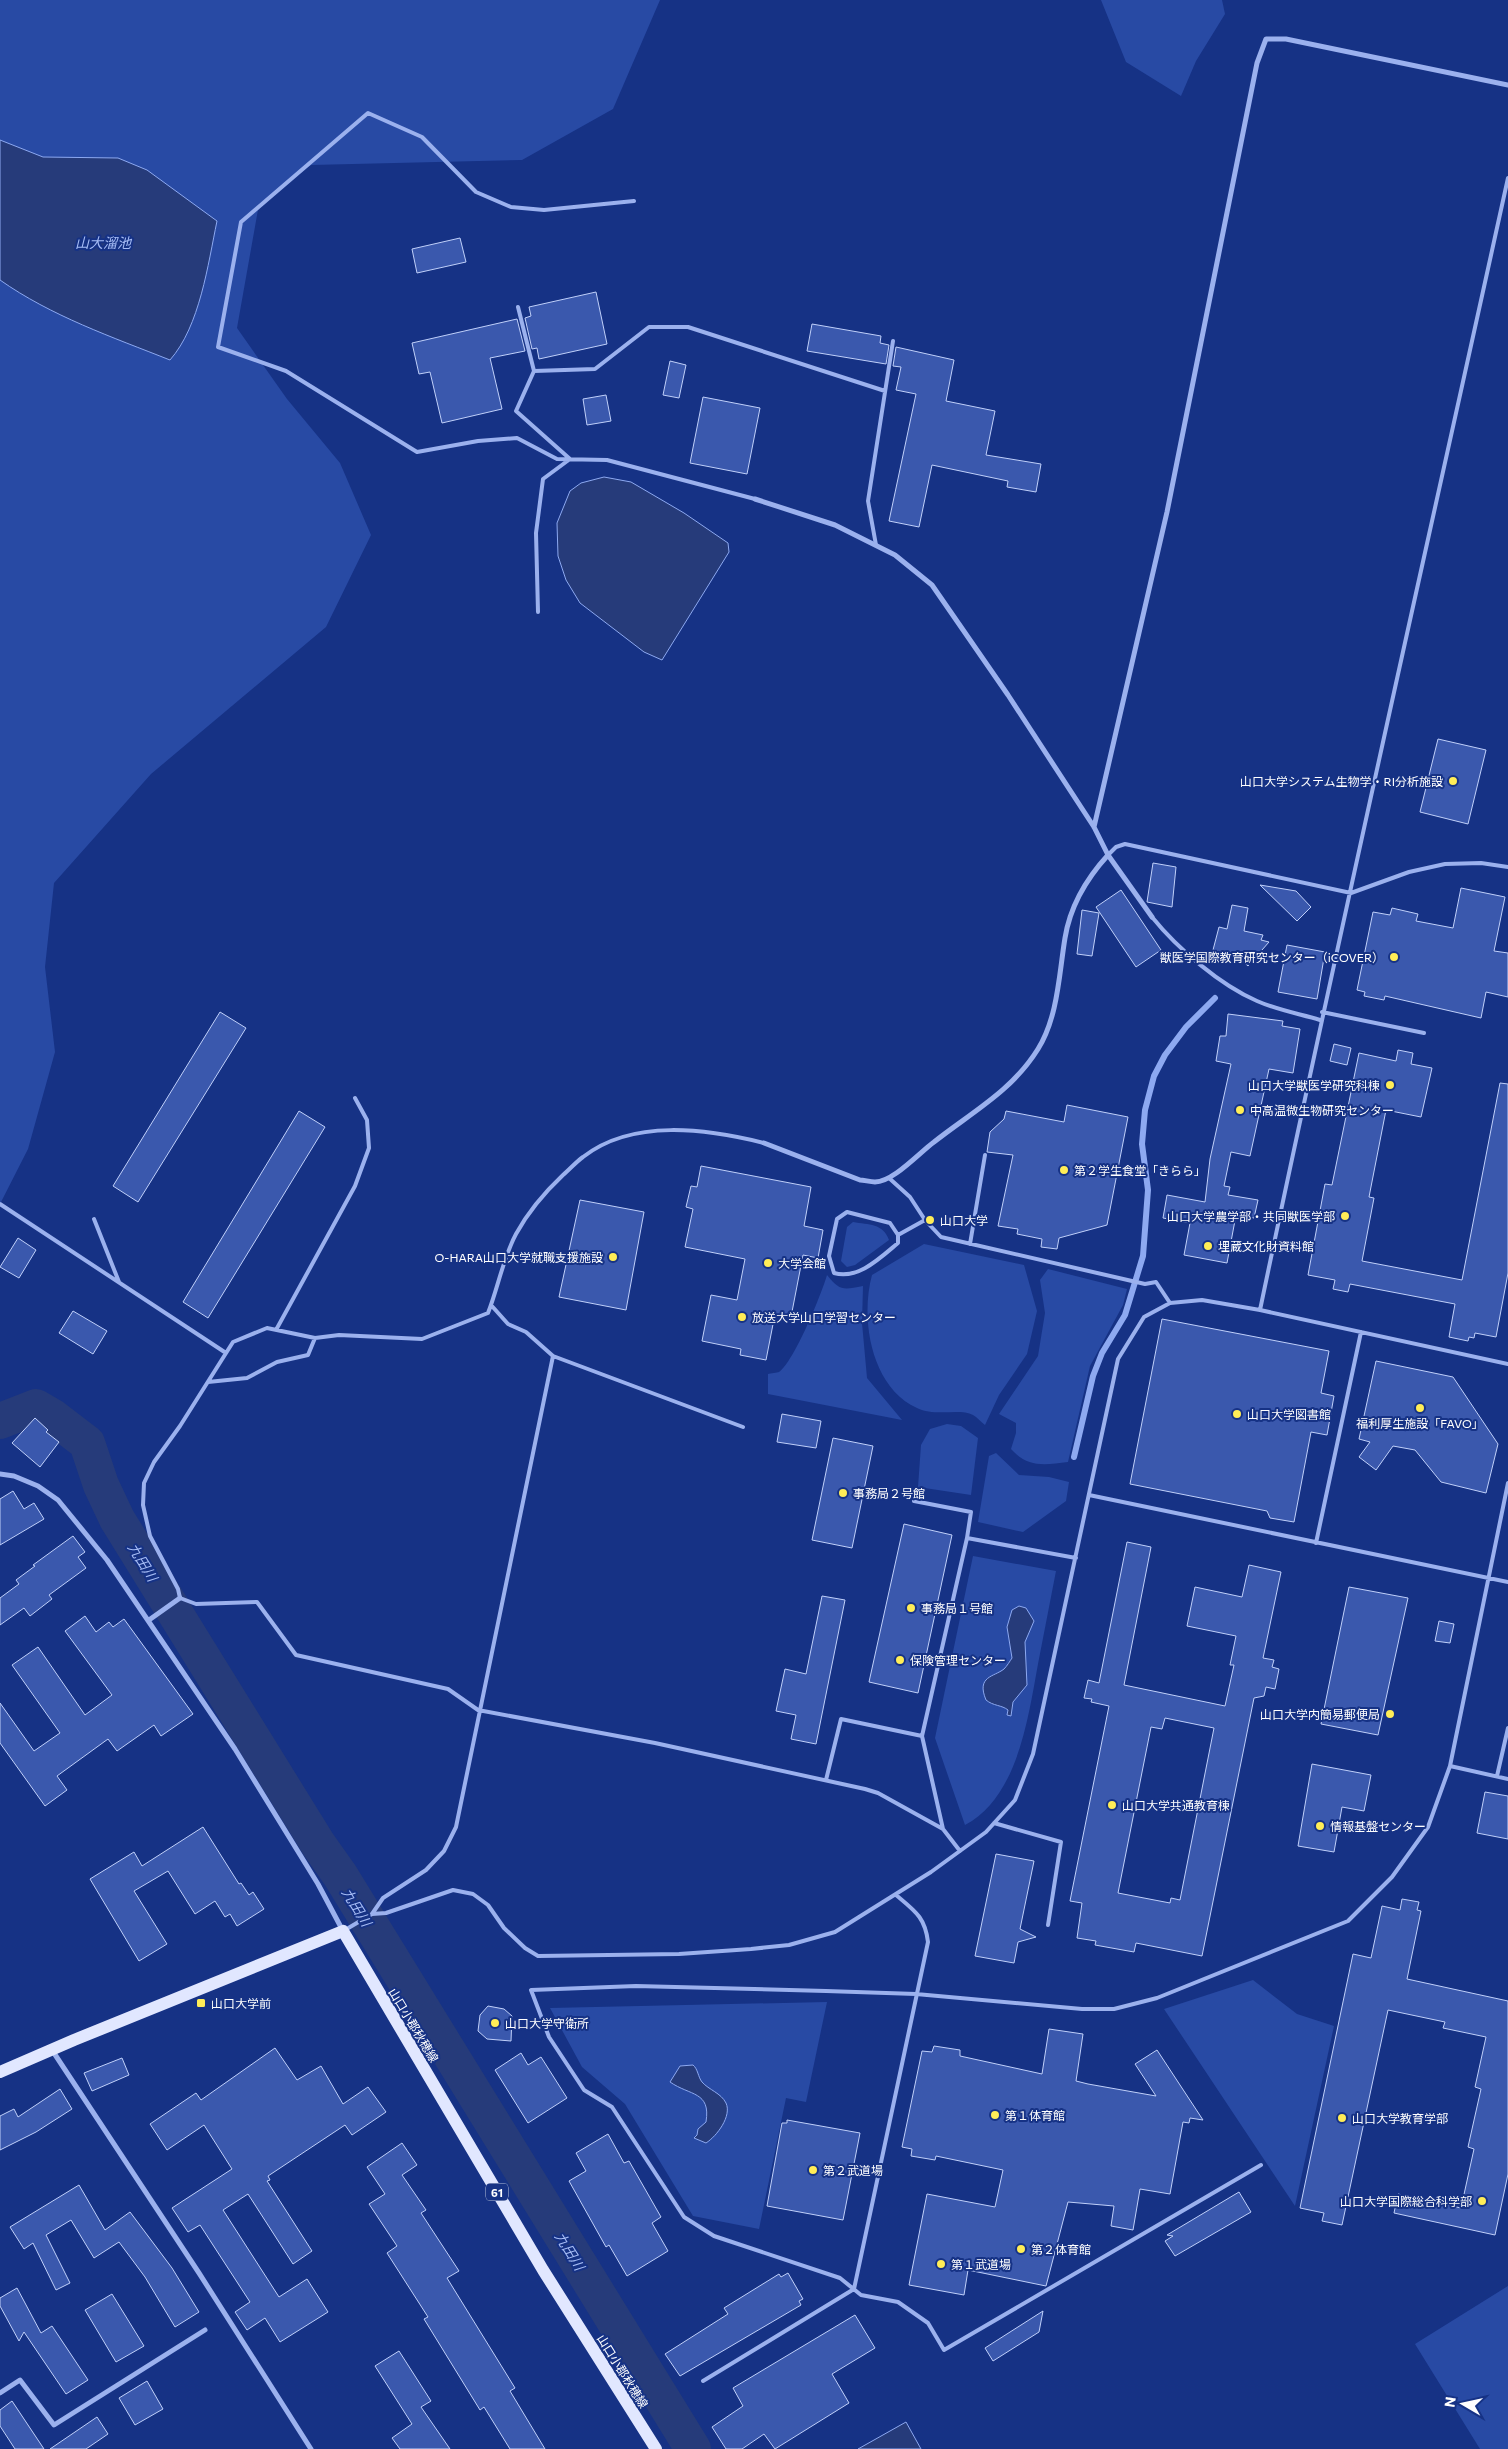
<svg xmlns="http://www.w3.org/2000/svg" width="1508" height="2449" font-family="Commissioner,'Noto Sans JP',sans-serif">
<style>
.green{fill:#284aa4}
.water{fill:#263b7a;stroke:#8da9f1}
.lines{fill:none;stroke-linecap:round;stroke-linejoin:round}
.stream{stroke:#8da9f1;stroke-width:6}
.river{stroke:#263b7a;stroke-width:36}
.building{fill:#3a58ad;stroke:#c0d0fa;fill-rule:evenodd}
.service{stroke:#9bb1ee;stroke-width:4}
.minor{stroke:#9bb1ee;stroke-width:5}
.primary{stroke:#e1e7ff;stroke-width:12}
.poi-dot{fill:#ffed57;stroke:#163285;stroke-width:2}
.labels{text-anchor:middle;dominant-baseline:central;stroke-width:4;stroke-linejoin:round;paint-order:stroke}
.shield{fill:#163285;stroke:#b9c2da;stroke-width:1}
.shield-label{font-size:11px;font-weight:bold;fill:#fff}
.poi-label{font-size:12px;fill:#fff;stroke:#163285;text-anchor:start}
.street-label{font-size:12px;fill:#fff;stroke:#163285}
.water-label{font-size:14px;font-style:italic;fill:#a6bcf5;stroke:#163285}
</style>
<rect width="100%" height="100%" fill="#163285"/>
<path class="green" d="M0 0H660L613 109 522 160 311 165 259 204 237 328 287 399 340 463 371 535 326 627 151 774 54 883 45 967 55 1052 28 1149 0 1204Z
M1101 0H1222L1225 14 1196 61 1181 96 1126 62Z
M853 1222C869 1225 883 1223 889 1240L855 1265 847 1267 841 1261 847 1227Z
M924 1244 1024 1265 1037 1311 1027 1354 999 1395 985 1425C981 1422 977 1417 973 1415 960 1408 935 1417 917 1408 871 1387 860 1319 872 1275Z
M1048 1269 1127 1289 1123 1305 1090 1366 1068 1462C1044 1465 1028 1468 1011 1449L1016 1433V1423L999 1414 1038 1356 1045 1313 1040 1280Z
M827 1275C840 1291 843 1290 863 1286L862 1323 867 1378 902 1420 768 1394V1374C771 1373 777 1373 779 1372 794 1362 822 1293 827 1275Z
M947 1424 961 1426 978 1438 971 1495 918 1487 921 1445 930 1429Z
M996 1453 1019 1475 1049 1477 1069 1482 1066 1501 1023 1532 978 1522 989 1456Z
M973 1556 1056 1571C1050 1602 1044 1633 1038 1664 1028 1718 1018 1797 965 1825L935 1738Z
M1253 1980 1297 2014 1334 2026 1295 2206 1164 2009Z
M827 2002 806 2102 786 2098 759 2229 693 2216 625 2104 582 2067 550 2008Z
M1508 2286V2449H1480L1415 2344Z"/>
<path class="water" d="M0 140 43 157 118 158 147 170 217 221C208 264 200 326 170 360 112 337 51 316 0 280Z
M604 477 631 482 684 513 728 543 729 552 662 660 644 652 580 603 566 580 558 556 557 523 570 491 581 483Z
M1019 1606 1026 1608 1034 1621 1025 1642 1027 1685 1013 1702 1011 1716 1007 1715 1008 1710C1002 1705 993 1706 986 1700 976 1676 994 1677 1004 1669 1007 1666 1010 1661 1012 1658L1007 1627 1012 1610Z
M693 2065C698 2069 698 2077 702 2082 709 2090 721 2093 726 2103 732 2116 717 2136 706 2143L694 2138 697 2135 698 2129 706 2122C711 2091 690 2096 670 2082L680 2066Z
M906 2422 921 2449H858Z"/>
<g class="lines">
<path class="stream" d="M1074 1457 1093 1376 1102 1353 1125 1315 1143 1256 1148 1190 1142 1144 1145 1110 1154 1076 1165 1055 1186 1027 1215 998"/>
<path class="river" d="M0 1421 36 1407 53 1417 87 1443 101 1485 117 1519 318 1844 340 1875 693 2449"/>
</g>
<path class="building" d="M460 238 466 262 417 273 412 249Z
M596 292 607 344 539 359 537 348 532 349 525 318 531 316 529 307Z
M517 319 525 351 490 358 502 409 442 423 430 372 419 374 412 343Z
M812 324 881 336 880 343 889 345 886 364 807 351Z
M896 347 954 360 946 401 995 411 986 455 1041 464 1036 492 1007 487 1008 481 932 465 919 527 889 521 916 394 896 390 901 367 893 366Z
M670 361 686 365 679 398 663 395Z
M606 395 611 421 587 425 583 399Z
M703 397 760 408 747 474 690 463Z
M1438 739 1486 750 1468 824 1420 812Z
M1153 863 1176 867 1172 907 1147 902Z
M1260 885 1296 891 1311 907 1297 921Z
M1461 888 1505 897 1494 951 1508 953V997L1486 992 1481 1018 1385 996 1384 1000 1364 996 1365 992 1357 990 1373 912 1390 915 1392 908 1418 914 1416 921 1453 928Z
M1121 890 1161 950 1136 967 1096 907Z
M1232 905 1248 908 1244 931 1263 935 1261 940 1269 942 1248 966 1238 957 1213 950 1219 927 1227 929Z
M1082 910 1099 913 1092 956 1077 954Z
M1287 945 1325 952 1317 999 1278 992Z
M220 1012 246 1028 138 1202 113 1186Z
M1228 1014 1283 1021 1282 1026 1300 1029 1293 1073 1269 1069 1250 1156 1231 1152 1224 1186 1230 1187 1228 1195 1258 1200 1254 1218 1236 1215 1227 1263 1184 1255 1190 1223 1163 1218 1167 1195 1205 1202 1210 1159 1231 1064 1216 1061 1220 1036H1226Z
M1334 1044 1351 1048 1347 1065 1330 1061Z
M1398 1050 1413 1053 1411 1064 1432 1068 1421 1117 1386 1110 1369 1197 1374 1198 1362 1261 1462 1280 1500 1083 1508 1084V1273L1496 1337 1475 1333 1474 1338 1469 1337 1468 1341 1449 1337 1455 1304 1350 1284 1348 1292 1333 1289 1335 1280 1308 1275 1325 1184 1332 1185 1359 1053 1396 1061Z
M1067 1105 1128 1117 1107 1225 1059 1238 1057 1249 1041 1247 1042 1239 1017 1234 1018 1229 998 1226 1013 1155 987 1152 990 1132 1004 1119 1006 1111 1064 1122Z
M299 1111 325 1127 208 1318 183 1302Z
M701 1166 811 1187 804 1226 823 1230 818 1258 803 1255 791 1317 775 1314 766 1360 740 1355 741 1349 702 1341 711 1295 737 1300 745 1259 685 1247 693 1209 686 1207 691 1186 697 1187Z
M580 1200 644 1212 626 1310 559 1297Z
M18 1238 36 1250 19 1278 0 1267Z
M73 1311 107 1331 93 1354 59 1333Z
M1162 1319 1329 1351 1321 1393 1334 1396 1327 1435 1311 1432 1294 1522 1270 1518 1267 1511 1130 1484Z
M1376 1361 1453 1377 1498 1444 1486 1493 1441 1482 1415 1450 1393 1446 1376 1470 1359 1457 1370 1442 1359 1439Z
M782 1414 821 1421 816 1448 777 1442Z
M35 1418 48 1430 46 1432 59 1442 40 1467 12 1443Z
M833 1438 873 1446 852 1548 812 1540Z
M13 1491 24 1509 34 1503 44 1519 0 1545V1499Z
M904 1524 952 1535 918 1693 869 1682Z
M73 1536 85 1552 78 1557 86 1568 49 1595 52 1599 30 1616 24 1608 0 1625V1598L19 1584 16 1580 35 1566 33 1565Z
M1127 1542 1151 1547 1124 1685 1225 1706 1234 1665H1230L1236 1636 1187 1626 1195 1587 1242 1597 1249 1565 1281 1572 1263 1658 1274 1660 1272 1667 1279 1669 1275 1689 1266 1687 1264 1696 1254 1698 1202 1956 1136 1943 1134 1952 1095 1945 1096 1941 1077 1938 1082 1903 1070 1901 1109 1706 1091 1702 1092 1699 1084 1698 1088 1680 1099 1683ZM1165 1718 1214 1728 1180 1900 1171 1898 1170 1903 1118 1893 1151 1727 1162 1729Z
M1349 1587 1408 1598 1378 1735 1321 1724Z
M822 1596 845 1600 816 1744 791 1739 796 1715 776 1711 785 1669 806 1674Z
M85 1616 96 1632 109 1622 113 1627 124 1619 193 1714 161 1736 154 1725 117 1751 108 1739 57 1776 67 1790 45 1806 0 1743V1703L34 1751 60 1733 12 1665 38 1647 85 1715 112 1695 65 1631Z
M1439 1621 1454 1624 1450 1643 1435 1641Z
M1312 1764 1371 1775 1364 1811 1342 1807 1334 1852 1298 1846Z
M1485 1792 1508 1796V1839L1477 1833Z
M203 1827 239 1884 241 1883 249 1895 253 1892 264 1909 237 1926 230 1914 225 1917 215 1901 195 1914 168 1871 134 1891 167 1944 139 1961 90 1879 134 1852 142 1866Z
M996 1854 1034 1861 1020 1929 1036 1937 1018 1942 1014 1963 975 1956Z
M1402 1899 1419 1902 1417 1910 1421 1911 1407 1979 1508 2001V2174L1495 2235 1394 2213 1398 2194 1461 2208 1474 2149 1468 2147 1481 2089 1475 2087 1486 2037 1443 2028 1445 2022 1388 2010 1342 2225 1322 2221 1324 2213 1300 2208 1353 1954 1371 1958 1382 1906 1400 1910Z
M488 2006 504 2009 512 2016 511 2041 487 2039 478 2031 480 2015Z
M1049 2029 1083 2034 1076 2081 1088 2084 1156 2096 1135 2064 1157 2050 1203 2120 1190 2118 1189 2123 1183 2122 1170 2194 1140 2189 1133 2230 1111 2226 1114 2206 1068 2202 1046 2286 968 2270 964 2295 909 2285 927 2194 995 2207 1003 2170 936 2156 935 2160 911 2156 912 2149 902 2147 922 2051 932 2052 934 2046 960 2050V2056L1042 2074Z
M275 2048 297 2080 321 2066 343 2104 368 2087 386 2112 352 2135 345 2125 268 2176 270 2180 267 2181 312 2251 293 2264 248 2194 223 2210 279 2297 307 2279 328 2312 280 2342 265 2318 247 2330 235 2312 250 2302 200 2225 188 2232 172 2208 232 2169 204 2125 167 2150 150 2124 196 2093 201 2100Z
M521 2053 528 2065 541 2057 567 2098 528 2123 495 2070Z
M122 2058 129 2075 92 2091 84 2073Z
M60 2089 72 2109 36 2132 0 2150V2116L14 2109 18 2117Z
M787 2120 860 2133 843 2220 767 2206 782 2123H787Z
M608 2134 624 2163 629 2161 661 2217 652 2223 668 2251 627 2276 609 2245 606 2247 569 2181 586 2171 576 2153Z
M402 2143 417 2165 402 2175 426 2210 421 2213 459 2271 447 2278 515 2388 510 2391 545 2449H510L484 2407 480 2410 424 2319 428 2317 387 2253 397 2246 369 2204 385 2194 367 2167Z
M79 2185 105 2230 130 2212 172 2268 199 2312 175 2327 145 2277 119 2242 94 2258 71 2220 46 2235 70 2283 56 2290 33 2243 24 2249 10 2227Z
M1239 2192 1251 2212 1175 2256 1165 2241 1173 2236 1167 2235Z
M788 2273 803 2299 799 2301 801 2305 680 2376 665 2354 728 2314 724 2308 779 2274 781 2277Z
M17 2288 41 2333 52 2326 88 2380 66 2394 24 2332 19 2341 0 2306V2298Z
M112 2294 144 2346 116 2362 85 2310Z
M1043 2311 1039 2332 993 2361 985 2348Z
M855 2315 875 2348 832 2374 849 2403 775 2449 764 2434 742 2449H726L712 2427 743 2406 733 2388Z
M399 2351 431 2401 421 2407 450 2449H400L392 2438 412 2424 375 2366Z
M147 2381 163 2409 135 2425 119 2398Z
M12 2401 44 2449H15L0 2426V2410Z
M97 2417 108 2434 86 2449H50Z"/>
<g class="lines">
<path class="service" d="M634 201 544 210 511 207 476 192 422 137 368 113 241 222 218 347 286 371 417 452 478 441 517 438 557 459 607 460 755 499
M518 307 534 371 516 411 570 459 543 479 536 533 538 612
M534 371 595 369 649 327H688L885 391
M876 545 868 501 893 341
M1108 855 1116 847 1125 844 1351 893 1409 872 1445 864 1481 863 1508 867
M1152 917C1177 948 1220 985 1257 1001 1277 1010 1300 1014 1320 1020
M1322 1012 1424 1033
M764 1143C707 1129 633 1118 583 1157 576 1162 570 1169 563 1175 545 1192 528 1212 516 1234 503 1258 498 1288 488 1313L422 1339 339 1335 315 1338 267 1328 233 1342 180 1426 154 1462 144 1483 143 1505 150 1536 178 1589 180 1598 196 1604 257 1602 296 1655 448 1689 478 1710 655 1743 865 1789 878 1793 943 1829 960 1851
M889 1178 910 1197 925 1220 941 1237 1145 1284 1156 1282 1170 1303
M0 1204 226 1353
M94 1219 119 1282
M898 1235 890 1223 847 1212 837 1219 829 1256 834 1273C858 1280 880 1258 898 1243V1235L925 1220
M970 1244 985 1155
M491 1305 508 1324 526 1332 553 1356
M1260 1310C1339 932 1425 556 1508 178
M276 1330 355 1186 369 1148 367 1120 355 1098
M208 1382 247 1378 277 1362 308 1355 315 1338
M1089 1495 1508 1582
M914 1501 971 1512 967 1538
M1316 1543 1361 1332
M922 1736 967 1538 1076 1558
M1450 1766 1508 1779
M1497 1776 1508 1728
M826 1780 841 1719 922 1736 943 1829
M994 1823 1061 1842 1048 1925
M372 1914 386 1913 453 1890 473 1894 488 1905 504 1928 525 1948 538 1956 679 1954 751 1949 789 1945 835 1932 931 1872 986 1832 1015 1800 1033 1754 1118 1359 1144 1317 1170 1303 1202 1300 1260 1310 1508 1364
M345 1930 372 1914 383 1898 426 1870 444 1851 456 1827 553 1356 743 1427
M1261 2165 944 2350 928 2323 898 2302 861 2295 840 2278 714 2236 684 2217 612 2107 584 2090 549 2037 531 1990 636 1986 826 1991 916 1994 1082 2009H1114L1157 1998 1348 1921 1392 1877 1428 1827 1450 1766 1508 1483
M703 2381 854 2289 928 1942C925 1917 915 1911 896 1895"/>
<path class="minor" d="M755 499 835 525 895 555 932 585 1008 695 1094 827 1108 855 1152 917
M1094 827 1167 512 1257 63 1266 39H1286L1508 85
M764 1143 860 1180C864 1180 870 1182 875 1182 893 1182 919 1153 934 1142 972 1112 1012 1091 1038 1049 1058 1017 1059 974 1065 938 1070 907 1087 878 1108 855
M0 1474 14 1476 38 1486 58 1500 107 1560 235 1749 318 1884 343 1931
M149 1620 180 1598
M52 2050 199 2273 311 2449
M0 2393 20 2380 54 2425 205 2330"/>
<path class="primary" d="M0 2072 74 2040 343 1931 543 2270 656 2449"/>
</g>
<g class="poi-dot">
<circle cx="1453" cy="781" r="5"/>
<circle cx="1394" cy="957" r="5"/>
<circle cx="1390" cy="1085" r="5"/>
<circle cx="1240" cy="1110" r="5"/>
<circle cx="1064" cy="1170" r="5"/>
<circle cx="1345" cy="1216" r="5"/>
<circle cx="930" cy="1220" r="5"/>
<circle cx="1208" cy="1246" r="5"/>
<circle cx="613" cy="1257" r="5"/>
<circle cx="768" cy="1263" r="5"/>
<circle cx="742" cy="1317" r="5"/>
<circle cx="1420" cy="1408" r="5"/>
<circle cx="1237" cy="1414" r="5"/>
<circle cx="843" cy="1493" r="5"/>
<circle cx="911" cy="1608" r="5"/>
<circle cx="900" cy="1660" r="5"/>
<circle cx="1390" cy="1714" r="5"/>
<circle cx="1112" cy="1805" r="5"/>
<circle cx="1320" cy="1826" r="5"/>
<rect x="196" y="1998" width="10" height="10" rx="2.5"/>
<circle cx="495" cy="2023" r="5"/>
<circle cx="995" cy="2115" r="5"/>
<circle cx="1342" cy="2118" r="5"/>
<circle cx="813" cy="2170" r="5"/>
<circle cx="1482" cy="2201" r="5"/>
<circle cx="1021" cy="2249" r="5"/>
<circle cx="941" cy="2264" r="5"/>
</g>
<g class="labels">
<rect class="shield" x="486" y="2183.5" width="22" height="17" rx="4"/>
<g class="shield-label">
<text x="497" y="2192">61</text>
</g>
<g class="poi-label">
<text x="1443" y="781" text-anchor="end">山口大学システム生物学・RI分析施設</text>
<text x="1384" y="957" text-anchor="end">獣医学国際教育研究センター（iCOVER）</text>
<text x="1380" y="1085" text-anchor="end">山口大学獣医学研究科棟</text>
<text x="1250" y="1110">中高温微生物研究センター</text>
<text x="1074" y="1170">第２学生食堂「きらら」</text>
<text x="1335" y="1216" text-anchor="end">山口大学農学部・共同獣医学部</text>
<text x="940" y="1220">山口大学</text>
<text x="1218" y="1246">埋蔵文化財資料館</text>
<text x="603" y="1257" text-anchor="end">O-HARA山口大学就職支援施設</text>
<text x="778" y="1263">大学会館</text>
<text x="752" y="1317">放送大学山口学習センター</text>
<text x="1247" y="1414">山口大学図書館</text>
<text x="1420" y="1423" text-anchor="middle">福利厚生施設「FAVO」</text>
<text x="853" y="1493">事務局２号館</text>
<text x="921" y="1608">事務局１号館</text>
<text x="910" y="1660">保険管理センター</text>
<text x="1380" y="1714" text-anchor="end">山口大学内簡易郵便局</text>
<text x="1122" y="1805">山口大学共通教育棟</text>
<text x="1330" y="1826">情報基盤センター</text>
<text x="211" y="2003">山口大学前</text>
<text x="505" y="2023">山口大学守衛所</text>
<text x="1005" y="2115">第１体育館</text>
<text x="1352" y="2118">山口大学教育学部</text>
<text x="823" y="2170">第２武道場</text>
<text x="1472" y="2201" text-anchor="end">山口大学国際総合科学部</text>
<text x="1031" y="2249">第２体育館</text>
<text x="951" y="2264">第１武道場</text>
</g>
<g class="street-label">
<text transform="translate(414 2025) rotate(59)">山口小郡秋穂線</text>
<text transform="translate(623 2371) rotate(58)">山口小郡秋穂線</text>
</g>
<g class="water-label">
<text x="103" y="242">山大溜池</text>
<text transform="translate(143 1562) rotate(58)">九田川</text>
<text transform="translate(357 1907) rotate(58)">九田川</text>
<text transform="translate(570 2251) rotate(58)">九田川</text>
</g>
</g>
<g transform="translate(1463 2404) rotate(279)" stroke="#163285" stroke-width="4" paint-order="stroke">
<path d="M0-4L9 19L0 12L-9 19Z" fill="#ffffff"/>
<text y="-8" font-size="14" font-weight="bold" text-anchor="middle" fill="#ffffff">N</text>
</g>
</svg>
